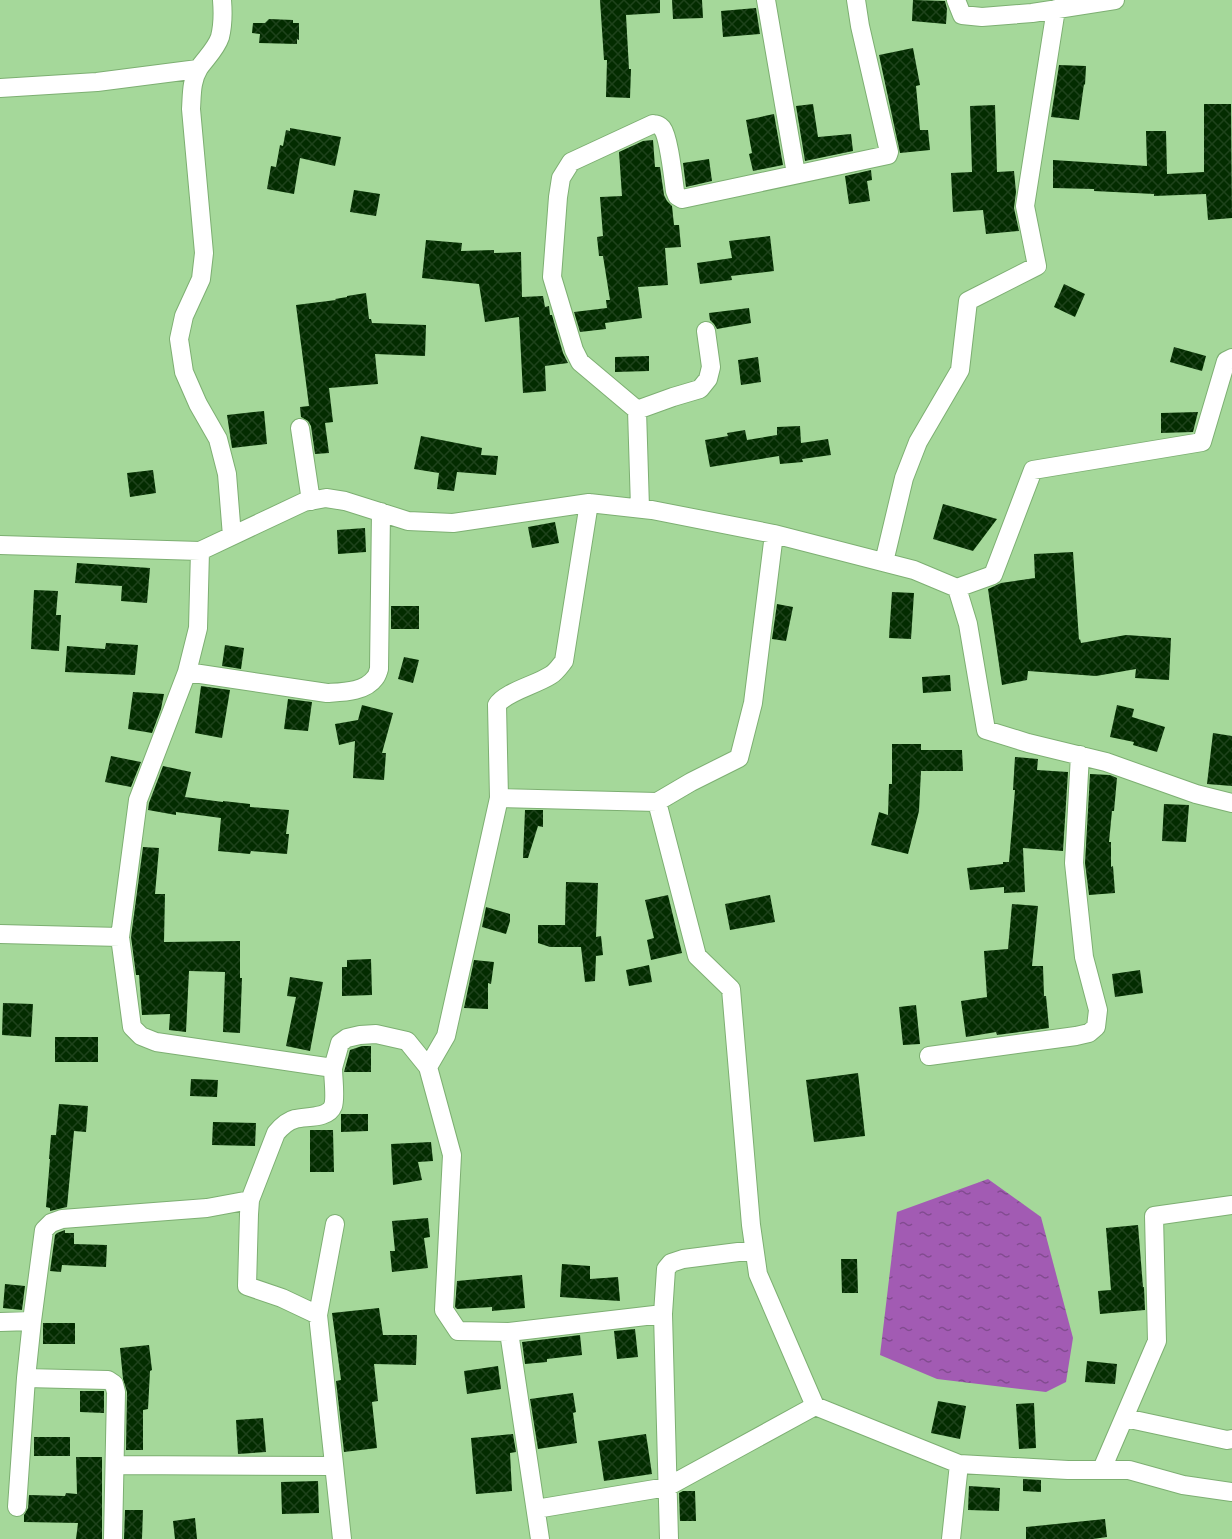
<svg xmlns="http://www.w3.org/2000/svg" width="1232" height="1539" font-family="'Space Grotesk',sans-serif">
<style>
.water{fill:url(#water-ripples)}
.building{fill:url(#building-cross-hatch)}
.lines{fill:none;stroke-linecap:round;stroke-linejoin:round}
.minor-casing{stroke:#7daf72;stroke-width:20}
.minor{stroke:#fff;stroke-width:18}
</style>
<defs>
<pattern id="water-ripples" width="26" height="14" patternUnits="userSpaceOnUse" patternTransform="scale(1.5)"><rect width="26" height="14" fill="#a25bb3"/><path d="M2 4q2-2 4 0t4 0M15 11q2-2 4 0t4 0" fill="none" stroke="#824b90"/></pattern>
<pattern id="building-cross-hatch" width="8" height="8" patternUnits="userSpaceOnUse" patternTransform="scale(1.5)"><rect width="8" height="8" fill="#032c00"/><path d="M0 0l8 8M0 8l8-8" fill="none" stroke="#1e421b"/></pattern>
</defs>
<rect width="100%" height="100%" fill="#a5d89a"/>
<path class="water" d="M988 1179 1041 1217 1073 1338 1066 1382 1046 1392 937 1379 880 1355 897 1212Z"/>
<path class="building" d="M600 0H660V13L626 15 629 69H631L630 98 606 97 607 60H604Z
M672 0H702L703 18 673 19Z
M913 0 945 1 947 9 946 24 912 21Z
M756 8 760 34 723 37 721 11Z
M269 19 293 20V23H299V40L297 39V44L259 43 260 34 252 33 253 23H265Z
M913 48 920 85 916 86 920 130H928L930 150 900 153 879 55Z
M1059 65 1086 66 1085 85 1084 84 1079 120 1051 117Z
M813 104 818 137 851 134 853 151 805 161 796 106Z
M1204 104H1231L1232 218 1208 220 1206 194 1154 196V194L1094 191V189L1053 188V160L1147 166 1146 131H1166L1167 174 1204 172Z
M995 105 997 172 1014 171 1016 192 1014 208 1019 231 986 234 983 210 953 212 951 173 972 172 970 106Z
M774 114 783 165 753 171 749 154 752 153 746 120Z
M290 128 341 137 335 166 300 158 294 194 267 189 271 166 276 167 280 145 283 146 286 130 290 131Z
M653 140 655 167H660L664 195 667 201 672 206 674 225H679L681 247 665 248 668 285 638 287 642 318 605 323 606 329 580 332 574 312 607 308 606 300H610L603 256H599L597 237 603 236 600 197 622 196 619 152 643 141Z
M709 159 712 181 686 187 683 163Z
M871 170 872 180 867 181 870 201 849 204 845 176Z
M354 190 380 194 376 216 350 212Z
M770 236 774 271 731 276 732 280 700 284 697 263 732 258 729 241Z
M426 240 462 243 461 251 494 250V253L521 252 522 297 543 296 545 307 549 306 550 315H552L563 353 568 363 545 366 546 391 523 393 519 317 485 322 479 284 422 278Z
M1064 284 1085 294 1075 317 1054 307Z
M366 293 369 319H371L372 323 426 325 425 356 375 354 378 384 329 388 333 422 325 423 329 453 315 454 311 426 308 421 301 417 300 407 309 406 296 305 336 300 335 299 347 297V296Z
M749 308 751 323 717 329 714 324 710 320 709 313Z
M1174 347 1206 356 1202 371 1170 362Z
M649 356V371L615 372V357Z
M758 357 761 382 741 385 738 360Z
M264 411 267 444 232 448 227 415Z
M1198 412 1193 432 1161 433V413Z
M800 426 801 443 828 439 831 455 802 459 803 462 780 464 779 456 710 467 705 440 728 436 727 433 745 430 747 440 777 435V427Z
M421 436 482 448 481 455 498 456 496 475 457 472 454 491 437 489 439 473 414 469Z
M153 470 156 493 130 497 127 473Z
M943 504 997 519 973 551 933 539Z
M555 522 559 543 532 548 528 527Z
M365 528 366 552 338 554 337 530Z
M1073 552 1079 640 1080 639 1081 643 1126 635 1171 638 1169 680 1135 678 1136 669 1096 676 1028 671 1027 680 1002 685 988 589 1001 583 1035 578 1034 554Z
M77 563 150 568 147 603 121 601 122 586 75 583Z
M34 590 58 591 56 615H61L59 651 31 649Z
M892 592 914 593 911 639 889 638Z
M777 604 793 607 786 641 772 639Z
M391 606H419V629H391Z
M106 643 138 645 135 675 65 672 67 646 105 649Z
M225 645 244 648 241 669 222 666Z
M404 657 419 660 413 683 398 679Z
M950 675 951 691 923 693 922 677Z
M201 686 230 690 222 738 195 733Z
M133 692 164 694 161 709 152 733 128 729Z
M288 699 312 702 308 731 284 729Z
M362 705 393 713 382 753H386L384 780 353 778 355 741 339 745 335 724 358 720Z
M1117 705 1134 709 1132 717 1165 727 1157 752 1133 745 1134 742 1110 737Z
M1213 733 1232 736V786L1207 784Z
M892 744H921V750H962L963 771H921L919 811 908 854 871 845 879 812 888 815 889 784H892Z
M111 756 141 762 131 787 105 782Z
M1015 757 1038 759 1037 770 1068 772 1063 851 1023 848 1025 892 1004 893V887L970 890 967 868 1003 864V862H1009L1015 790H1013Z
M163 766 191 772 185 797 223 802V801L250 804V807L289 810 286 834H289L287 854 251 851 250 854 218 851 221 818 176 812V815L148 810 149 803Z
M1090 774 1110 775 1117 778 1114 811H1112L1109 842H1111V867L1113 866 1115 893 1089 895 1085 863Z
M1164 804 1189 805 1186 842 1162 841Z
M525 810H543V827L538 826 528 858H523Z
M143 847 159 848 155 894H165L164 942 240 941V978H242L240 1033 223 1032 225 972 189 971 186 1032 169 1030 170 1014 142 1015 139 975H136L131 937Z
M566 882 598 883 596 937 601 936 603 955 596 956 595 981 585 982 581 947H550L538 943V925H565Z
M668 895 682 953 651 960 647 940 654 938 645 900Z
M770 895 775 922 730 930 725 904Z
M1012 904 1038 906 1032 966H1043L1044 996H1046L1049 1028 997 1035 996 1032 966 1037 961 1001 987 997 984 951 1008 949Z
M486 907 510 914V921L506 934 482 927Z
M371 959 372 995 342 996V967H347V960Z
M474 960 494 962 491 984 488 983V1009L464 1008Z
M649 965 652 982 629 986 626 970Z
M1140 970 1143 993 1115 997 1112 974Z
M290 977 323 982 310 1051 286 1046 296 997 287 996Z
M3 1003 33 1004 31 1037 2 1035Z
M916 1005 920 1044 903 1045 899 1007Z
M55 1037H98V1062H55Z
M362 1046H371V1072H344L350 1050Z
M858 1073 865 1136 814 1142 806 1080Z
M191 1079 218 1080 217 1097 190 1096Z
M59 1104 88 1106 86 1132 74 1131 67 1207 50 1211V1208L46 1207 50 1159H49L51 1135H56Z
M341 1114H368V1131L341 1132Z
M213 1122 256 1123 255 1146 212 1145Z
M310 1130H333L334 1172H310Z
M431 1142 433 1161 418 1162 422 1180 393 1185 391 1144Z
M428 1218 430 1237 424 1238 428 1268 392 1272 390 1251H395L392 1221Z
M1138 1225 1143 1287H1144L1145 1310 1100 1314 1098 1291 1111 1290 1106 1228Z
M65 1230V1233H74V1244L107 1245 106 1267 62 1265 61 1272 50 1271 55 1235 57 1233Z
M841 1259H857L858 1293H842Z
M562 1264 590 1266V1279L618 1277 620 1301 560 1297Z
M522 1275 525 1308 492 1311V1307L457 1309 455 1307 457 1281Z
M5 1284 25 1286 22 1310 3 1308Z
M379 1308 383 1335H417L416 1365 374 1364 378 1401 372 1402 377 1448 344 1452 336 1381 341 1380 332 1313Z
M43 1323H75V1344H43Z
M635 1329 638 1357 617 1359 614 1331Z
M580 1335 582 1355 547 1359V1362L525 1364 522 1342Z
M149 1345 152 1370 150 1371 148 1409 143 1410V1450H126L127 1392 123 1379 120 1348Z
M1087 1361 1117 1364 1115 1384 1085 1382Z
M498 1366 501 1389 467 1394 464 1371Z
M80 1391H104V1413L80 1412Z
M573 1393 576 1412 573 1413 577 1443 538 1449 530 1399Z
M938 1401 966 1406 960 1439 931 1433Z
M1034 1403 1036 1448 1019 1449 1016 1404Z
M263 1418 266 1452 238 1454 236 1420Z
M513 1434 516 1452 510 1453 512 1491 476 1494 471 1438Z
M646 1434 652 1474 604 1481 598 1441Z
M34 1437H70V1456H34Z
M76 1457H102V1539H76L78 1523 24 1522V1515L28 1508 29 1495 65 1496 66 1493 77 1494Z
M1023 1479 1041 1480V1492L1023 1491Z
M318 1481 319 1513 282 1514 281 1482Z
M969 1486 1000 1488 999 1511 968 1510Z
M683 1491H695L696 1521H680L679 1493Z
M125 1510H143L142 1539H124Z
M195 1518 197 1539H175L173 1521Z
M1105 1519 1107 1537 1093 1539H1026V1527Z"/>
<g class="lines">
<defs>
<path id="minor" d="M222 0C223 12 223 25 220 37 216 49 206 58 199 68 191 81 192 95 191 109L204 253 201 279 184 316 179 339 184 372 198 404 218 439 227 474 232 536
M766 0 796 174
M956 0 962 15 982 17 1032 13 1115 0
M0 88 97 82 198 69
M637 410 673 397 700 389 708 379 711 367 706 331
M300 428 311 501
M589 503 564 661C560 666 556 672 551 675 536 685 505 692 497 705L499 798 657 802 691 782 739 758 753 703 774 534
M640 508 637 410 580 362 574 350 552 277 558 197 561 178 571 162 653 124C658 125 658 124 662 128 669 137 673 177 675 191L677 196 682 199 888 155 889 152 860 26 856 0
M0 545 200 551 304 502 326 498 345 501 408 521 453 523 589 503 652 510 774 534 914 570 957 588 968 624 986 730 1028 743 1106 762 1196 794 1232 803
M884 562 904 478 918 442 960 370 968 301 1037 266 1025 206 1056 9
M957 588 993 575 1033 470 1202 442 1226 361 1232 358
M187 672 327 693C343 692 365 692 375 678 377 676 378 672 379 669L381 512
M657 802 697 956 731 989 751 1225 758 1274 815 1406 959 1464 1068 1470H1129L1183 1485 1232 1492
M0 934 120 937 132 1027 141 1036 156 1042 333 1068C333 1078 336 1098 333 1106 328 1119 306 1116 295 1119 287 1121 281 1127 276 1133L250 1200 249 1214 247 1286 282 1298 318 1315 342 1539
M120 937 138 800 187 672 198 628 200 551
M929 1056 1076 1036 1089 1033 1096 1027 1098 1010 1084 957 1074 863 1080 755
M428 1067 446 1036 499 798
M333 1068 340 1043 347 1038 360 1035 376 1034 407 1041 428 1067 452 1155 444 1310 458 1331 509 1332 540 1539
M663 1314 666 1269 671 1263 683 1259 754 1250
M318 1315 335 1224
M0 1322 32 1321
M509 1332 663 1314 669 1539
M1125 1418 1227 1440 1232 1439
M115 1465 333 1466
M1102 1469 1157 1341 1154 1216 1232 1205
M17 1507 26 1378
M536 1509 667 1487 815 1406
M113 1539 116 1392 114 1384 108 1380 26 1378 32 1321 44 1230 51 1223 62 1219 207 1208 250 1200
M951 1539 959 1464"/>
</defs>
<use href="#minor" class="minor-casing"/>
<use href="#minor" class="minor"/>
</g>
</svg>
